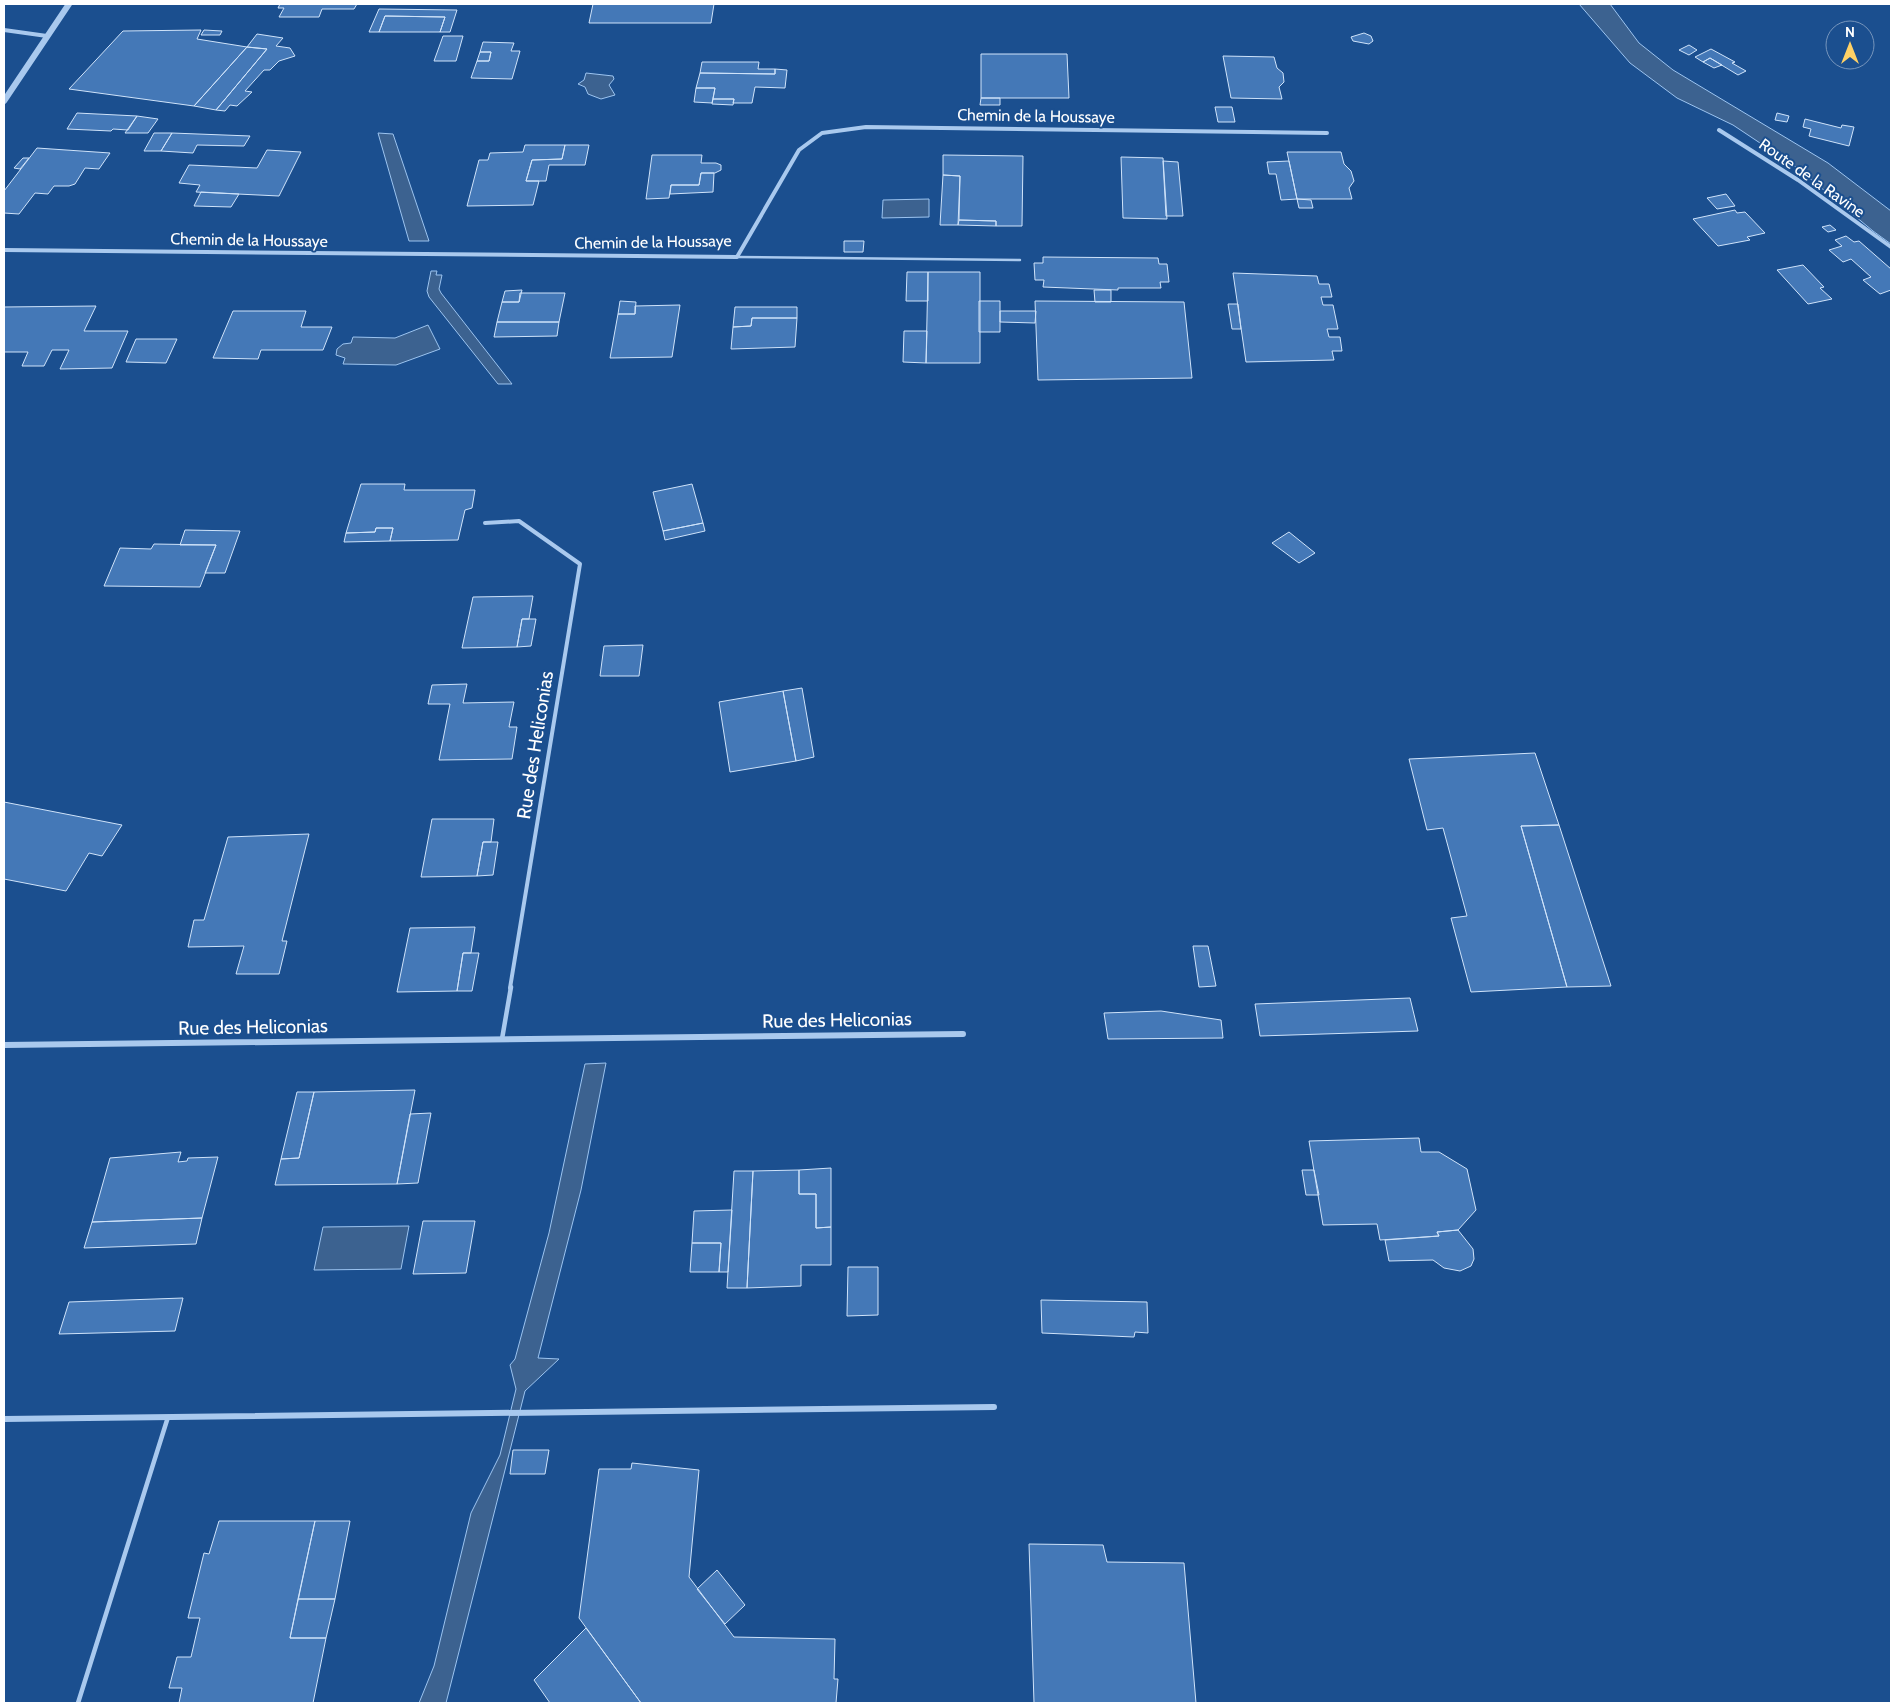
<svg xmlns="http://www.w3.org/2000/svg" width="1895" height="1707" font-family="Cabin,sans-serif">
<style>
.water{fill:#3c6290;stroke:#9cc4f0}
.building{fill:#4478b7;stroke:#cfe3fa}
.lines{fill:none;stroke-linecap:round;stroke-linejoin:round}
.service-far2{stroke:#a9c9ee;stroke-width:2.5}
.service-far1{stroke:#a9c9ee;stroke-width:4}
.service{stroke:#a9c9ee;stroke-width:4.5}
.minor-far1{stroke:#a9c9ee;stroke-width:4}
.minor{stroke:#a9c9ee;stroke-width:6}
.tertiary{stroke:#a9c9ee;stroke-width:6}
.labels{text-anchor:middle;dominant-baseline:central;stroke-width:4;stroke-linejoin:round;paint-order:stroke}
.far-street-label{font-size:16px;fill:#fff;stroke:#1b4f8f}
.street-label{font-size:19px;fill:#fff;stroke:#1b4f8f}
</style>
<rect width="100%" height="100%" fill="#1b4f8f"/>
<path class="water" d="M1579 4H1610L1639 43 1673 70 1828 163 1891 211V244L1873 231 1796 167 1733 125 1677 98 1630 63Z
M586 73 613 76 614 79 609 85 615 95 601 99 588 94 585 87 578 84 584 80Z
M378 133 393 134 429 241H409Z
M929 199V217L882 218 883 200Z
M431 271H437L436 275H442L439 289 441 293 512 384H498L429 297 427 291Z
M428 325 440 349 396 365 343 364 345 358 336 355 337 349 343 344 351 343 353 337 395 338Z
M606 1063 581 1190 538 1358 559 1359 525 1391 446 1703H419L434 1666 471 1513 500 1455 516 1389 510 1365 515 1359 549 1233 585 1064Z
M409 1226 401 1269 314 1270 323 1227Z"/>
<path class="building" d="M280 4H357L354 9H322L319 17H279L284 8H278Z
M593 4H714L711 23H589Z
M379 9 457 10 450 32H440L445 17 385 16 379 32H369Z
M385 16 445 17 440 32H379Z
M201 30 197 39 247 47 194 106 69 89 123 31Z
M204 30 222 31 220 35H201Z
M1364 33 1371 36 1373 41 1369 44 1353 41 1351 37Z
M257 34 283 38 276 46 290 48 295 56 279 61 270 70H264L245 91 252 92 237 106 230 105 225 111 216 110 267 49 247 47Z
M443 36H463L456 61H434Z
M483 42 514 43 511 51H520L512 79 471 78 477 61H489L491 52H480Z
M1689 45 1697 50 1689 55 1679 50Z
M247 47 267 49 216 110 194 106Z
M1711 49 1735 62 1732 63 1746 71 1738 75 1710 58 1703 62 1695 57Z
M480 52H491L489 61H477Z
M981 54H1067L1069 98H981Z
M1223 56 1274 57 1277 68 1283 73 1284 82 1279 87 1282 99 1231 98Z
M1710 58 1722 65 1714 68 1703 62Z
M702 62H759L758 69H775V74L700 73Z
M775 69 787 70 785 88 755 87 752 103H733L734 99H713L715 88H696L700 73 775 74Z
M696 88H715L712 103 694 102Z
M981 98H1000V105H980Z
M713 99H734L733 105 712 104Z
M1215 107H1232L1235 122H1218Z
M77 113 137 116 128 130 113 129 111 131 67 129Z
M1777 113 1789 116 1787 122 1775 120Z
M137 116 158 119 148 133H125Z
M1805 119 1841 128 1842 125 1854 127 1849 146 1809 136 1811 129 1803 127Z
M154 133H172L161 151H144Z
M172 133 250 136 244 146 197 145 193 153 161 151Z
M525 145H565L562 159 532 160 526 181H539L533 205 467 206 479 160H488L490 153 523 152Z
M565 145H589L585 165H549L546 181H526L532 160 562 159Z
M37 148 110 153 99 169 85 168 75 184 69 186H54L48 194 35 193 19 214 4 213V191Z
M267 150 301 152 279 196 196 192 200 185 179 183 189 165 257 168Z
M1287 152H1341L1344 164 1351 171 1354 181 1349 188 1352 199H1297Z
M652 155H702L701 163H716L721 165V170L715 173H701L699 185H671L669 198 646 199Z
M943 155 1023 156 1022 226H996V221L959 220 960 176 943 175Z
M1121 157 1163 158 1167 219 1123 218Z
M23 158H29L20 169 14 168Z
M1163 161 1178 162 1183 216H1166Z
M1289 161 1297 199 1281 200 1276 174H1269L1267 162Z
M701 173H714L713 192 670 194 671 185H699Z
M943 175 960 176 958 225H940Z
M201 192 239 194 231 207 194 206Z
M1726 194 1735 206 1717 209 1707 198Z
M1297 199 1311 200 1313 208H1299Z
M1735 210 1737 213 1745 212 1765 233 1747 237 1750 240 1718 246 1693 219Z
M959 220 996 221V226L958 225Z
M1830 225 1836 230 1828 232 1822 227Z
M1846 236 1854 242 1859 241 1891 269V290L1880 294 1863 280 1871 277 1851 259 1843 262 1829 250 1842 246 1835 240Z
M844 241H864L863 252H844Z
M1043 257 1158 258 1159 264H1167L1169 282H1160L1161 288H1118V290L1043 287 1044 280H1035L1034 263H1043Z
M1803 265 1824 287 1820 288 1832 299 1808 304 1777 270Z
M907 272H928V301H906Z
M928 272H980V363H926Z
M1233 273 1317 276 1319 284H1329L1332 297H1321L1323 305H1333L1338 329H1327L1329 337H1340L1342 351H1332L1334 360 1246 362Z
M522 290 519 302H502L505 291Z
M1094 290H1111V302H1095Z
M520 293H565L559 322H497L502 302H519Z
M620 301 636 302 635 314H618Z
M979 301H1000V332H979Z
M1035 301 1184 302 1192 378 1038 380Z
M1228 304H1238L1241 329H1232Z
M680 305 672 357 610 358 618 314H635V306Z
M96 306 84 331H128L112 368 60 369 69 350H52L44 366H22L28 352H4V307Z
M735 307H797V318H752L751 326 733 327Z
M233 311H306L301 327H332L323 350H261L258 359 213 358Z
M1000 311H1036L1035 323 1000 322Z
M752 318H797L795 347 731 349 733 327 751 326Z
M497 322H559L557 336 494 337Z
M904 331H927L926 363 903 362Z
M136 339H177L166 363 126 362Z
M361 484H405L404 490H475L472 508 465 510 458 540 390 541 393 528H376L375 532 346 533Z
M692 484 703 523 663 531 653 492Z
M703 523 705 531 665 540 663 531Z
M376 528H393L390 541 344 542 346 533 375 532Z
M185 530 240 531 225 573H205L216 545H180Z
M1289 532 1315 553 1299 563 1272 543Z
M154 544 216 545 200 587 104 586 120 548 151 549Z
M533 596 529 619H522L517 647 462 648 473 597Z
M522 619H536L531 646 517 647Z
M643 645 639 676H600L604 646Z
M467 684 463 703 514 702 509 727H517L512 759 439 760 450 704H428L432 685Z
M802 688 814 757 796 761 783 691Z
M783 691 796 761 730 772 719 702Z
M1535 753 1559 825 1521 826 1567 987 1471 992 1451 918 1467 916 1443 828 1427 830 1409 759Z
M4 802 122 825 102 856 89 853 66 891 4 879Z
M432 819H494L491 842H483L477 876 421 877Z
M1559 825 1611 986 1567 987 1521 826Z
M309 834 282 941H287L279 974H236L244 946 188 947 194 920H204L228 837Z
M483 842H498L493 875 477 876Z
M475 927 471 953H463L457 991 397 992 410 928Z
M1193 946H1208L1216 986 1199 987Z
M463 953H479L472 991H457Z
M1410 998 1418 1031 1260 1036 1255 1004Z
M1161 1011 1221 1020 1223 1038 1108 1039 1104 1013Z
M415 1090 397 1184 275 1185 281 1159 299 1158 314 1092Z
M297 1092H314L299 1158 281 1159Z
M431 1113 418 1183 397 1184 410 1114Z
M1419 1138 1421 1152H1439L1467 1169 1476 1210 1458 1230 1437 1232 1439 1236 1380 1240 1377 1224 1323 1225 1309 1141Z
M181 1152 178 1162 187 1161 188 1158 218 1157 202 1218 92 1222 110 1158Z
M831 1168V1227L816 1228V1194H799V1170Z
M799 1170V1194H816V1228L831 1227V1265H801V1286L747 1288 753 1171Z
M1302 1170H1314L1319 1195H1306Z
M734 1171H753L747 1288H727Z
M732 1210 728 1272H719L721 1243H692L694 1211Z
M202 1218 196 1244 84 1248 92 1222Z
M423 1221H475L466 1273 413 1274Z
M1458 1230 1473 1249 1474 1259 1471 1266 1460 1271 1444 1268 1433 1260 1389 1261 1385 1240 1439 1236 1437 1232Z
M692 1243H721L719 1272H690Z
M848 1267H878V1315L847 1316Z
M183 1298 175 1331 59 1334 69 1302Z
M1041 1300 1147 1302 1148 1333 1135 1332 1134 1337 1042 1333Z
M513 1450H549L545 1474H510Z
M632 1463 699 1470 689 1577 734 1637 835 1639 834 1679H838L836 1703H641L579 1618 599 1469H631Z
M219 1521H315L290 1638H326L313 1703H179L182 1688H169L177 1657H191L200 1618H188L204 1553 209 1554Z
M315 1521H350L335 1599H298Z
M1029 1544 1103 1545 1107 1562 1184 1563 1196 1703H1034Z
M717 1570 745 1605 725 1624 697 1589Z
M298 1599H335L326 1638H290Z
M586 1628 641 1703H550L534 1680Z"/>
<g class="lines">
<path class="service-far2" d="M737 257 1020 260"/>
<path class="service-far1" d="M485 523 519 521 580 564 510 988"/>
<path class="service" d="M502 1039 511 987
M78 1703 168 1417"/>
<path class="minor-far1" d="M4 30 47 36
M1719 130 1798 180 1891 247
M4 250 737 257 799 150 822 133 866 127 1327 133"/>
<path class="minor" d="M4 1045 963 1034
M4 1419 994 1407"/>
<path class="tertiary" d="M4 101 69 4"/>
</g>
<g class="labels">
<g class="far-street-label">
<text transform="translate(1036 116) rotate(1)">Chemin de la Houssaye</text>
<text transform="translate(1812 178) rotate(35)">Route de la Ravine</text>
<text transform="translate(249 240) rotate(1)">Chemin de la Houssaye</text>
<text transform="translate(653 242) rotate(-1)">Chemin de la Houssaye</text>
</g>
<g class="street-label">
<text transform="translate(535 745) rotate(-81)">Rue des Heliconias</text>
<text transform="translate(837 1020) rotate(-1)">Rue des Heliconias</text>
<text transform="translate(253 1027) rotate(-1)">Rue des Heliconias</text>
</g>
</g>
<rect width="1895" height="1707" fill="none" stroke="#ffffff" stroke-width="10"/>
<g transform="translate(1850 45)"><circle r="24" fill="#1b4f8f" stroke="#7695bc"/>
<path d="M0-4L9 19L0 12L-9 19Z" fill="#ffd166"/>
<text y="-8" font-size="14" font-weight="bold" text-anchor="middle" fill="#ffffff">N</text>
</g>
</svg>
